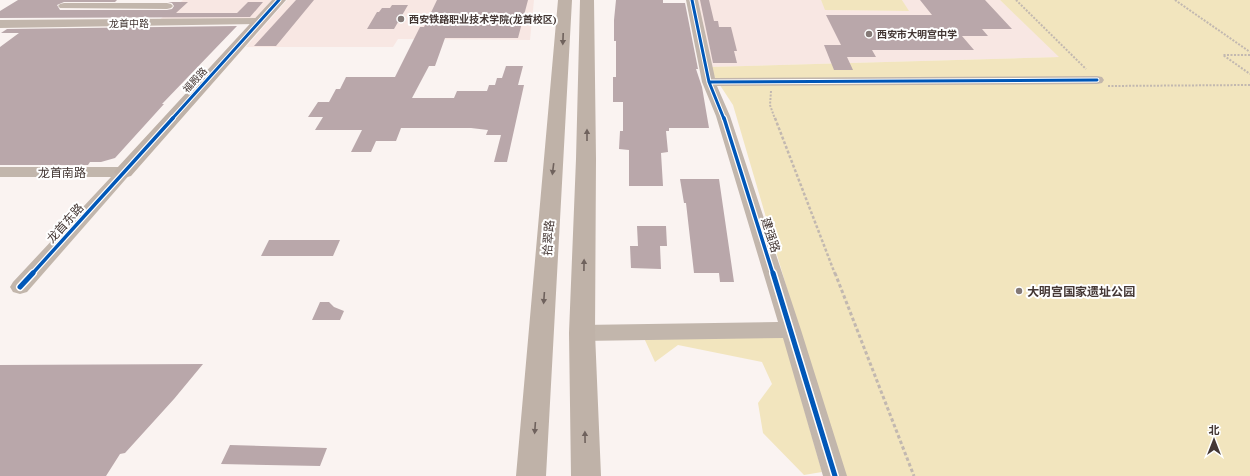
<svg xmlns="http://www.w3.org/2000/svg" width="1250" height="476" font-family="'PT Serif','Noto Sans SC',serif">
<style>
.built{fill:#f8e7e3}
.green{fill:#f2e5be}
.building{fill:#b9a7aa}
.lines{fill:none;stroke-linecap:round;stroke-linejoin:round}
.path-far2{stroke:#c2b8b0;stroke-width:2;stroke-dasharray:2 1.5;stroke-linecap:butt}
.path-far1{stroke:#c2b8b0;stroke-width:2.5;stroke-dasharray:3 2;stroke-linecap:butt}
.path{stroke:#c2b8b0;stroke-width:3;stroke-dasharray:3.5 2.5;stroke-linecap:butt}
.street{fill:#c2b6ac;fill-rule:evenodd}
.secondary{fill:#bfb2a8;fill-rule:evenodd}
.cycleway-far2-casing{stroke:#fff;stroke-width:5}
.cycleway-far1-casing{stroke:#fff;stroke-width:6}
.cycleway-casing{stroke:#fff;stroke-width:8}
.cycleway-far2{stroke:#0057b8;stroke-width:3}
.cycleway-far1{stroke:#0057b8;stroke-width:3.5}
.cycleway{stroke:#0057b8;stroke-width:5}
.oneway{fill:#6f625d}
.poi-dot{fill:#847976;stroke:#fff;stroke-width:1.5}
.labels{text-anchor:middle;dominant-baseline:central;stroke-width:4;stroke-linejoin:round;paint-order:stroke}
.far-poi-label{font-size:10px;font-weight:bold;fill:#443734;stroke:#fff;text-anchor:start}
.far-street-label{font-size:10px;fill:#443734;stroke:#fff}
.street-label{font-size:12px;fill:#443734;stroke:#fff}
.poi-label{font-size:12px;font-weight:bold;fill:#443734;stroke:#fff;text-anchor:start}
</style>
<rect width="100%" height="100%" fill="#faf3f1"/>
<path class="built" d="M183 0H272L254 22H157Z
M287 0H534L530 40 398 39 393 47H246Z
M694 0H821L826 10 908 11 902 0H1000L1060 57 708 67Z"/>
<path class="green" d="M821 0H902L909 11 825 10Z
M1000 0H1250V476H842L733 105 708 67 1059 57Z
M783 335 822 472 804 475 763 433 758 403 772 384 762 362 678 345 655 362 644 338Z"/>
<path class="building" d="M18 0H117L115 2H64L57 5 60 10H167L172 9 174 6 172 3 168 2H188L176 13H237L248 2H263L250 17 0 18V11Z
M296 0H314L276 46H254Z
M437 0H528L518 38H445L435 66H429L412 98H454L457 91H487L489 85H495L497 78H502L506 66H523L518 85H524L507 162H494L501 135H486L488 130 471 128H401L396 141H376L371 152H351L362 130H315L323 117H308L318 102H329L336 89H340L346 77H395L420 27H424Z
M616 0H663V3H685L698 69H696L702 87 709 128H669V131H666L668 152 661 153 663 186H629V150L619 149 620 131H623V102H613V77H616V41H614V20Z
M700 0H709L714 21H718L719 27H731L737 51H734L737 63H713Z
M920 0H985L1012 29H982L988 36H962L974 50H872L876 57H847L853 70H834L824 45H841L826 15H932Z
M392 5H408L394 29H367L377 12H379L382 8H390Z
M237 26 162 104H164L115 158 101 162H90L88 165H0V47L19 33H1L7 29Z
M680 179H719L734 282H720L719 273H694L686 203H684Z
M637 226H666L667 246H660L661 269 631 268 630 246H638Z
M269 240H340L333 256H261Z
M320 302H329L334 307 344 311 340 320H312Z
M203 364 174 399 125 453 120 454 106 476H0V365Z
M230 445 327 448 320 466 221 464Z"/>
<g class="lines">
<path class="path-far2" d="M1016 0 1086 69
M1175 0 1250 52
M1250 55H1223L1250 74
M1108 86 1250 85
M771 91 770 105 775 119"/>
<path class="path-far1" d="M775 118 835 274"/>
<path class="path" d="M835 273 914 476"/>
<path class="street" d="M686 0H698L715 78 1097 76 1102 77 1104 80 1102 83 1097 84 717 86 730 116 801 330 847 476H823L783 338 582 341 575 339 572 333 575 327 582 325 778 322 716 116 702 82Z
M64 3H167L171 4 173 6 171 8 167 9 60 8 58 6 60 4Z
M259 18 263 20 265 22 263 24 0 28V20Z
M0 167H124L130 169 132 172 27 292 20 294 13 292 10 287 13 282 111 177H0Z"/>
<path class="secondary" d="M272 0H286L131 176 124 178 117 176 114 172 117 168Z
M558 0H572L546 476H516Z
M580 0H594L596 159 595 333 601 476H571L569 333 576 159Z"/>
<defs>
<path id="cycleway-far2" d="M692 0 709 82 724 119
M709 82 1097 80
M172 119 279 0"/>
<path id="cycleway-far1" d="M724 118 773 274
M32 274 173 118"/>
<path id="cycleway" d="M773 273 835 476
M20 287 33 273"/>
</defs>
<use href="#cycleway-far2" class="cycleway-far2-casing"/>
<use href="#cycleway-far1" class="cycleway-far1-casing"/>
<use href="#cycleway" class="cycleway-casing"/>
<use href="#cycleway-far2" class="cycleway-far2"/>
<use href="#cycleway-far1" class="cycleway-far1"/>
<use href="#cycleway" class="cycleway"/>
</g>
<defs><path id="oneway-solid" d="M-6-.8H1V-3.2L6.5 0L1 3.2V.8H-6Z"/></defs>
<g class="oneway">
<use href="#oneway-solid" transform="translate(563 39) rotate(92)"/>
<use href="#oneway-solid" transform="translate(587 135) rotate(-90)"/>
<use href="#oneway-solid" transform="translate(553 169) rotate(97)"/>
<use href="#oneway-solid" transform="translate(584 265) rotate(-89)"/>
<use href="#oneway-solid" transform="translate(544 298) rotate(94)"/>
<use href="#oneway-solid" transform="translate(535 428) rotate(94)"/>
<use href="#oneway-solid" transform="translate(585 437) rotate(-91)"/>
</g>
<g class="poi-dot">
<circle cx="401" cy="19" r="4"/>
<circle cx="869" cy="34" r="4"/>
<circle cx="1019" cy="291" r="4"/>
</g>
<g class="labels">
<g class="far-poi-label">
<text x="409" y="19">西安铁路职业技术学院(龙首校区)</text>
<text x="877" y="34">西安市大明宫中学</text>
</g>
<g class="far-street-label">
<text x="129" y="23">龙首中路</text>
<text transform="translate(195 80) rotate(-48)">福殿路</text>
</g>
<g class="street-label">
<text x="62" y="172">龙首南路</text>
<text transform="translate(65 223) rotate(-48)">龙首东路</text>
<text transform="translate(771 235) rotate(72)">建强路</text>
<text transform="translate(548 238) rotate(-86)">拾翠路</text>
</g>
<g class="poi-label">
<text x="1027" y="291">大明宫国家遗址公园</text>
</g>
</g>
<g transform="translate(1214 440)" stroke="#ffffff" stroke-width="3" paint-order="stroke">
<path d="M0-3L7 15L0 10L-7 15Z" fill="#443734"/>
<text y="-6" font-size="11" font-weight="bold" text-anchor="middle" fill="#443734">北</text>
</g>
</svg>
